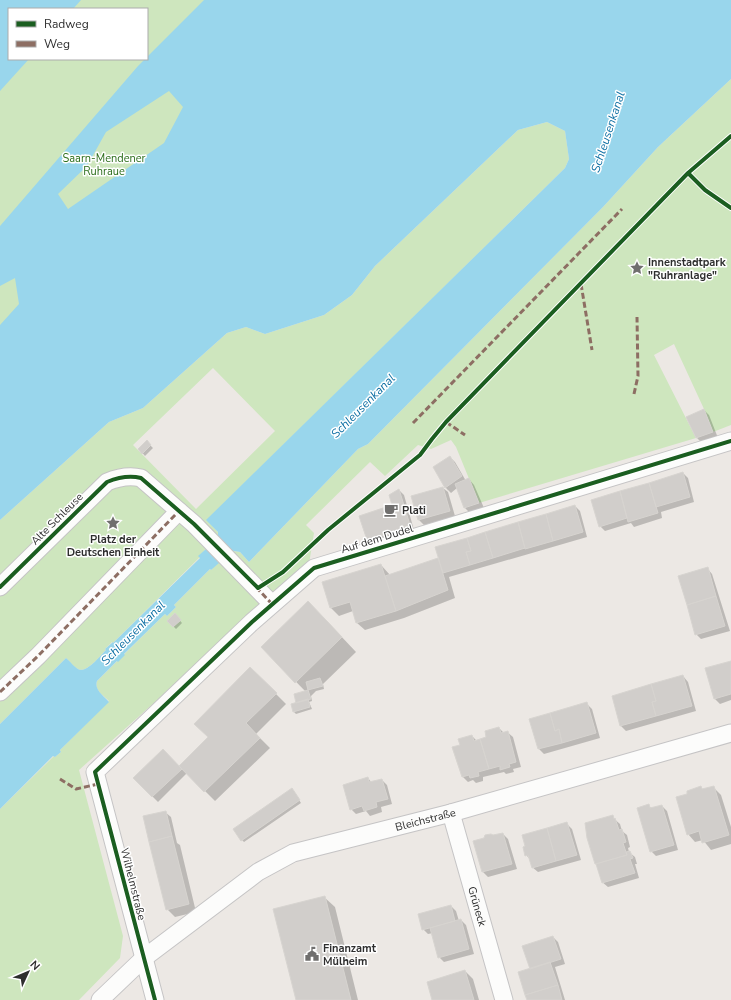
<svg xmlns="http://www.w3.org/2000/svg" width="731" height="1000" font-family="'Nunito Sans',sans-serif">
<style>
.green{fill:#cee6be;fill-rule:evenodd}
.water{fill:#99d6ec;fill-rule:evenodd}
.shadow{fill:#0003}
.building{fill:#d1cecb;stroke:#d7d4d0}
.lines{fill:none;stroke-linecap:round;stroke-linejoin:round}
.street-casing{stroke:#c5c4c5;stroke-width:19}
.street{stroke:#fcfcfb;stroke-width:17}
.quiet{stroke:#8d6e63;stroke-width:3;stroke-dasharray:6 3;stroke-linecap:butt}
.cycleway-casing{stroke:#fff;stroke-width:6}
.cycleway{stroke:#1b5e20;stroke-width:4}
.labels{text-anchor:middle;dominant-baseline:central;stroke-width:3;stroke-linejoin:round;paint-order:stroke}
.park-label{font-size:11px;fill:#2c6e1b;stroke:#fff}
.poi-label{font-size:11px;font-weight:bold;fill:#2e2e2e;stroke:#fff;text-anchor:start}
.street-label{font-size:11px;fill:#2e2e2e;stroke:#fff}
.water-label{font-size:12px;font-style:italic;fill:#0d6fa3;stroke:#fff}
</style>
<rect width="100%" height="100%" fill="#ece8e4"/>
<path class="green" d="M5 0H451L0 394V5ZM9 9H147V59H9Z
M731 79V425L713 432 704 409 674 344 654 355 696 438 479 503 456 447 451 440 431 449 418 445 385 476 370 462 306 525 314 533 309 564 79 770 123 936 120 958 79 1000H0V809L54 756 55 757 61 752 60 750 109 701C103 695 94 690 97 681L165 614 167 616 176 607 174 605 210 569 211 570 228 550 240 552 249 562 358 449 368 444 603 207 658 147Z
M547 122 565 131 569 159 565 168 207 520 218 532V540L207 551 206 549 199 556 200 557 113 643 112 642 105 649 106 650C100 656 86 674 78 669 73 667 70 661 66 658L0 724V520L109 422 143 408 227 333 246 327 265 334 324 315 352 295 375 266 518 130ZM213 368 275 431 196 509 133 445Z"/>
<path class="water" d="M0 0H81L73 9H9V59H29L0 91Z
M204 0H731V79L658 147 603 207 368 444 358 449 249 562 240 552 228 550 217 561 219 563 211 570 210 569 174 605 176 607 167 616 165 614 124 654 125 655 118 662 117 661 97 681C94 690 104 696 109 702L60 750 61 752 55 757 53 756 0 809V724L66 658C70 661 74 667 78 669 86 674 100 656 106 650L105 649 113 642V643L200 558 198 556 206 549 207 550 218 540V532L206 520 565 168 569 159 565 131 547 122 518 130 375 266 352 295 324 315 265 334 246 327 227 333 143 408 109 422 0 520V325L19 304 15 278 0 286V226L138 66 145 59H147V57ZM169 91 183 107 164 143 68 209 58 194 87 166 106 132Z"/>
<path class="shadow" d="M704 410 709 415 718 438 702 443 697 438 687 418Z
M147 442 153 448 145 456 139 449Z
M450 457 455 462 466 481 469 479 474 485 484 508 470 513 465 508 457 488 451 493 447 489 448 491 434 468Z
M683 473 688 478 694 502 661 512 662 518 634 527 631 523 605 531 600 526Z
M443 488 448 492 455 516 424 525 419 520 413 497Z
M399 490 404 495 414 530 373 544 367 539 394 506Z
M575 506 580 511 587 537 449 577 455 598 404 618 365 630 357 623 353 611 339 616 331 608 323 583 381 565 390 575 438 559 440 562Z
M707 568 712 574 730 631 701 639 696 634Z
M175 615 182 623 176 629 168 621Z
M323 617 356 652 323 684 324 689 316 691 311 696 312 701 309 702 312 709 296 714 294 712 297 704 306 692 262 647Z
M731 662V700L720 704 714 698Z
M250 668 286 704 256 734 270 748 215 801 187 773 158 802 134 778 179 767 209 737Z
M683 676 688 682 696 711 626 731 621 726 613 697Z
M587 704 592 709 600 738 544 754 539 749 531 720Z
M499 728 504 733 507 732 513 737 521 767 513 769 514 772 506 774 504 772 483 777V781L476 783 473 780 468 782 462 776 461 745 472 736 477 741 488 738Z
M368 778 372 783 382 780 387 785 392 804 381 807 382 812 370 816 366 811 356 814 351 809Z
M701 787 703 790 713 787 721 795 731 827V844L711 850 703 840 695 842 688 834 689 794Z
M294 792 301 803 244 842 242 840Z
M649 806 652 809 662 806 667 811 678 850 656 856 651 851Z
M165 812 171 817 177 843 180 845 196 912 175 917 167 909Z
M612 817 620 824 622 831 627 835 630 847 628 848 629 852 635 857 637 864H635L639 878 608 887 602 882 588 838Z
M567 824 572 829 581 860 538 872 532 867 530 859 526 855Z
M503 834 508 839 517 869 488 877 483 872 493 836Z
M324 897 335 907 358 1000H298Z
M451 906 456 911 459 921 461 920 466 925 474 954 444 962 439 957 433 933 428 934 423 929Z
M553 937 558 942 565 964 555 967 565 1000H528L531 969Z
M465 971 473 979 479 1000H433Z"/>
<path class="building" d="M704 409 713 432 696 438 686 417Z
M147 440 151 445 142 454 138 449Z
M450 456 462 476 445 488 433 467Z
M683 472 690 497 656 507 649 483Z
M469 478 479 503 464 508 455 484Z
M649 483 658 513 628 522 620 491Z
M443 487 450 511 418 520 411 496Z
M399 489 410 525 400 528V531L367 540 359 516 392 505 389 495Z
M620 491 627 518 599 527 591 500Z
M575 505 583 532 553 541 546 514Z
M546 514 553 541 525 549 518 522Z
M518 522 525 548 493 558 485 532Z
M485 532 493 558 470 565 466 552 471 551 467 538Z
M467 538 471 551 466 552 470 565 443 573 435 547Z
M438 558 448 590 396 611 385 576Z
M381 564 396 611 356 623 350 602 330 608 322 582Z
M708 567 716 596 687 605 678 576Z
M716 596 725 626 695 635 687 605Z
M308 601 342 637 295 683 261 647Z
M175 613 181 620 173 627 167 621Z
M731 661V694L714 699 705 668Z
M250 667 277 693 246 723 260 738 204 792 179 766 208 737 194 724Z
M683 675 692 706 656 716 652 702 656 701 651 684Z
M320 678 323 686 308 690 306 682Z
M651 684 656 701 652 702 656 716 620 726 612 696Z
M308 690 311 699 296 703 294 694Z
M308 699 310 707 293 712 291 704Z
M587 702 596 733 562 743 559 729 555 731 550 713Z
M550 713 555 731 559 729 562 743 538 749 529 719Z
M499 727 501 733 508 731 516 762 509 764 510 767 500 770V766L489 769 480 739 486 737 485 731Z
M472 735 474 741 480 739 489 769 478 772 479 776 470 778 469 775 462 777 452 747 460 745 458 739Z
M163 749 182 769 152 797 133 778Z
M368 777 369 782 382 779 388 799 376 802 377 807 364 811 362 806 350 810 343 785Z
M701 786 702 789 714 786 729 835 702 843 699 831 687 835 676 797 687 794V791Z
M292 788 300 800 241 841 233 829Z
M649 804 650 808 662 805 674 845 650 852 637 808Z
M166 811 172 836 149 842 143 816Z
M613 815 614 819 615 818 619 830 622 829 626 842 623 843 627 855 595 864 587 838 585 823Z
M567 822 577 855 556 861 547 828Z
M547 828 556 861 532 868 528 855 525 856 523 847 525 846 522 835Z
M503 833 512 864 482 872 473 841 484 838 485 835 491 834 493 835Z
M172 836 189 904 166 910 149 842Z
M630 851 633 858 630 859 635 873 602 883 596 864 627 855 626 852Z
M325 896 351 1000H296L273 909Z
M451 905 455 921 422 930 418 914Z
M461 919 469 949 438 958 430 928Z
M553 936 561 959 530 969 522 946Z
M550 962 558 985 525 995 518 972Z
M465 970 474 1000H432L427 982Z
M558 985 562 1000H527L525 995Z"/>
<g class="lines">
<defs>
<g id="street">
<path d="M0 587 107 482C119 477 129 475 141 478L194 524 272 604"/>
<path d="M0 692 38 656 179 511"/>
<path id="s1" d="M451 813 504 1000"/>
<path id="s2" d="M100 1000 144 958 258 872 293 853 451 813 731 733"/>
<path d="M155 1000 95 772 252 622 314 568 731 441"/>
</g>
</defs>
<use href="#street" class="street-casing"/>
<use href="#street" class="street"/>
<path class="quiet" d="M581 284 592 350
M634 394 638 376 637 317
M446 422 465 435
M413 423 622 209
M256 587 272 604
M0 692 38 656 179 511
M60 779 76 789 98 784"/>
<defs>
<path id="cycleway" d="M688 173 705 190 731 208
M0 587 107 482C119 477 129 475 141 478L194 524 258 588 283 572 328 530 420 455 432 439 446 422 688 173 731 136
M155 1000 95 772 252 622 314 568 731 441"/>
</defs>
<use href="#cycleway" class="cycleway-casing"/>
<use href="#cycleway" class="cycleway"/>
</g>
<defs>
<symbol id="sight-bare" viewBox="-9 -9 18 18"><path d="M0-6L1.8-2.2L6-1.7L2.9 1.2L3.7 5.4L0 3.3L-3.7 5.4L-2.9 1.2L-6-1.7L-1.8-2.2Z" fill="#706f6e" stroke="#fff" stroke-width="2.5" paint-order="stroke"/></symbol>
<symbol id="cafe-bare" viewBox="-9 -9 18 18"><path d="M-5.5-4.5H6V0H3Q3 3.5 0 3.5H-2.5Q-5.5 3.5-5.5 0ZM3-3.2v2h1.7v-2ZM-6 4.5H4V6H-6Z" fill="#706f6e" stroke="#fff" stroke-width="2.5" paint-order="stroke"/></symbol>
<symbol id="civic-bare" viewBox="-9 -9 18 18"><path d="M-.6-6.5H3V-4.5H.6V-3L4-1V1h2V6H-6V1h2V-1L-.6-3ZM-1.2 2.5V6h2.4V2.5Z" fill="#706f6e" stroke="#fff" stroke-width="2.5" paint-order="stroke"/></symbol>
</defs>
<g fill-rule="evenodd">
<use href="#sight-bare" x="627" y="258" width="20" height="20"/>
<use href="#cafe-bare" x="381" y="500" width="20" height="20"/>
<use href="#sight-bare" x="103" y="513" width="20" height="20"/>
<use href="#civic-bare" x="302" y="944" width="20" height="20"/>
</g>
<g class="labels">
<g class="park-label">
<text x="104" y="158">Saarn-Mendener<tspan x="104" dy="13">Ruhraue</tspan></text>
</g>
<g class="poi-label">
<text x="648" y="262">Innenstadtpark<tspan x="648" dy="13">"Ruhranlage"</tspan></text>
<text x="402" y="510">Plati</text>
<text x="113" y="539" text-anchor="middle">Platz der<tspan x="113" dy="13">Deutschen Einheit</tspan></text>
<text x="323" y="948">Finanzamt<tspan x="323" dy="13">Mülheim</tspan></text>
</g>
<g class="street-label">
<text transform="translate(57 519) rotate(-45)">Alte Schleuse</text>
<text transform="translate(377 539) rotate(-17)">Auf dem Dudel</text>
<text stroke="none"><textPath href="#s2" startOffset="380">Bleichstraße</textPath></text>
<text transform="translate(133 884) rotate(76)">Wilhelmstraße</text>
<text stroke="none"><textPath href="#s1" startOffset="97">Grüneck</textPath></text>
</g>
<g class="water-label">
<text transform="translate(608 132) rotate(-72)">Schleusenkanal</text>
<text transform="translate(363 406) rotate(-45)">Schleusenkanal</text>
<text transform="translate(133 633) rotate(-45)">Schleusenkanal</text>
</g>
</g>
<rect x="8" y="8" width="140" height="52" fill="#ffffff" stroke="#ababab"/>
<rect x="16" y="21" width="20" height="6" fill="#1b5e20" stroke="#ababab"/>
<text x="44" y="28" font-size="12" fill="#2e2e2e">Radweg</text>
<rect x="16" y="41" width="20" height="6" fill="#8d6e63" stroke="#ababab"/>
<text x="44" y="48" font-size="12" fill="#2e2e2e">Weg</text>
<g transform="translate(28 972) rotate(46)" stroke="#ffffff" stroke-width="3" paint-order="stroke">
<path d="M0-3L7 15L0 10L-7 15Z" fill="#2e2e2e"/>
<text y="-6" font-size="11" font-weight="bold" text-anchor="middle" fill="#2e2e2e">N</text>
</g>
</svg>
